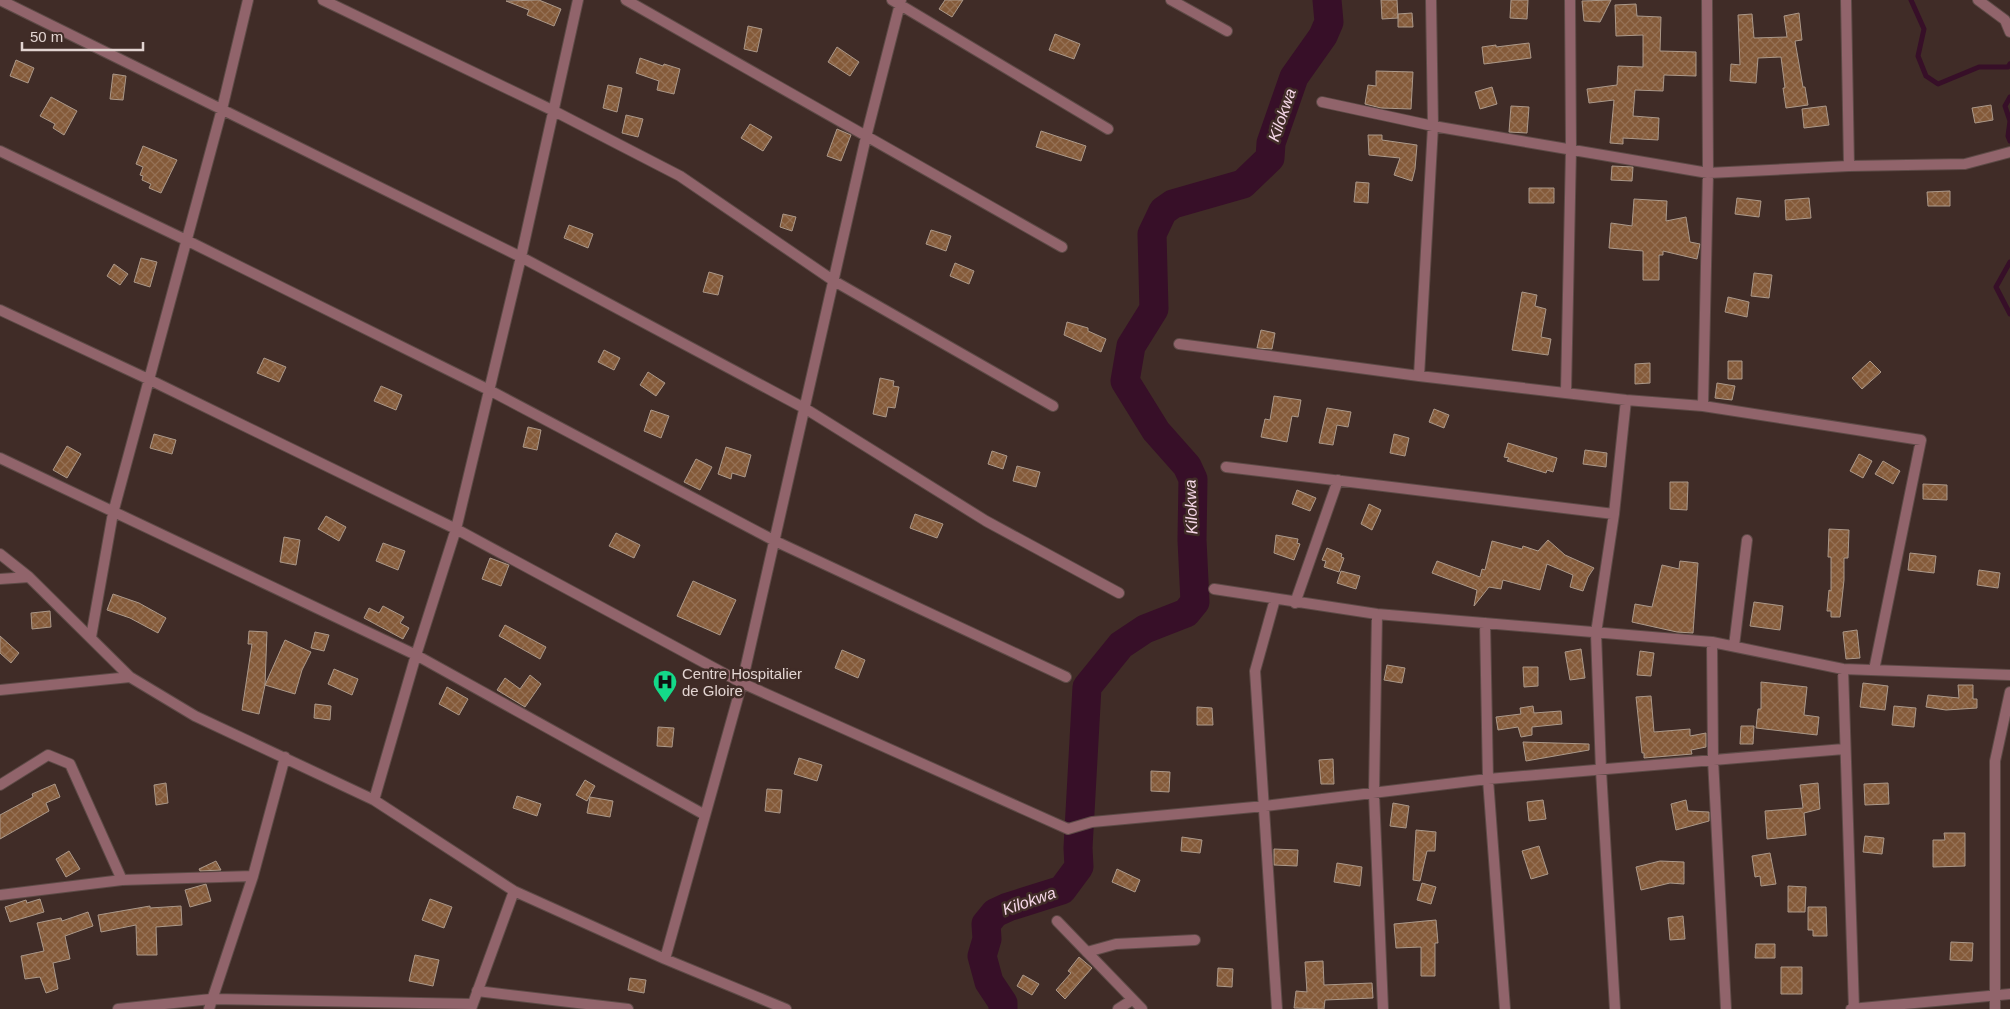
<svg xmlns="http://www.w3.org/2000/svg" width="2010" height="1009" font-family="Helvetica,sans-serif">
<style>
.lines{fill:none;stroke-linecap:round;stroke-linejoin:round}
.stream{stroke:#370f28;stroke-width:5}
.river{stroke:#370f28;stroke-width:29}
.building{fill:url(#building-cross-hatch);stroke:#ab9889}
.lane-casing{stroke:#5d4a46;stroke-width:12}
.street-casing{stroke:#5d4a46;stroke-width:12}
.lane{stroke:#91646b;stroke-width:10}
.street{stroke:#91646b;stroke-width:10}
.labels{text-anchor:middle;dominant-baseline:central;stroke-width:5;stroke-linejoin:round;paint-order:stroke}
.poi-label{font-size:15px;fill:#e2d4d1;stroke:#402c27;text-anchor:start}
.water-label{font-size:16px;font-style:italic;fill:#f6d7e8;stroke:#402c27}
</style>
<defs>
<pattern id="building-cross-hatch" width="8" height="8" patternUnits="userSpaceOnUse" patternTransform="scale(1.25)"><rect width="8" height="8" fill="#845a39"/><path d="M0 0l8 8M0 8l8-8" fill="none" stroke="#957155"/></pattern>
</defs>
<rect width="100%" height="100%" fill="#402c27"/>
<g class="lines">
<path class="stream" d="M1911 0 1924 29 1918 56 1926 76 1938 84 1979 67H2008L2010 64
M2010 97 2005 106 2010 121
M2010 121 2008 136 2010 141
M2010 262 1996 287 2010 314"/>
<path class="river" d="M1003 1009V1003L989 982 982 956 987 939 986 924 995 913 1008 907 1062 890 1079 867 1078 848 1087 687 1121 645 1145 629 1186 613 1195 602 1192 540 1193 479 1187 466 1156 431 1125 381 1131 346 1154 309 1152 234 1163 211 1173 204 1243 184 1270 158 1271 143 1294 77 1323 36 1329 22 1327 0"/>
</g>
<path class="building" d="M539 0 561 9 554 26 527 15 529 10 506 1Z
M945 0H963L952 17 939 9Z
M1381 0H1397L1398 18 1382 19Z
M1511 0H1528L1527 19 1510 18Z
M1611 0 1600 22 1584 21 1582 1Z
M1636 4 1637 16 1661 17 1660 51 1696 52V76L1664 75 1663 91 1635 90 1633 116 1659 118 1658 140 1623 138V144L1610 143 1614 100 1589 103 1587 89 1617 85 1618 66 1643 67V35L1616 36 1615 5Z
M1412 13 1413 27H1398V14Z
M1799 13 1802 40 1795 41 1803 87H1805L1808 105 1786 108 1783 88H1785L1781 57 1758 58 1756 83 1730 81 1731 64 1740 65 1738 15 1752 14 1754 38 1787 37 1784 16Z
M748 26 762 29 757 52 744 49Z
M1055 34 1080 44 1074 59 1049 50Z
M1529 43 1531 58 1484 64 1482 47 1496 45V47Z
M837 47 859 62 850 76 828 62Z
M640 58 663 66 664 64 680 69 674 94 657 90 659 81 636 73Z
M16 60 34 68 28 83 10 76Z
M1376 71 1413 72 1411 109 1381 108 1365 104 1368 85 1376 86Z
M113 74 126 76 123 100 110 99Z
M608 85 622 88 617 112 603 108Z
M1492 87 1497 104 1480 109 1475 92Z
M51 97 77 111 64 135 53 128 55 124 40 116Z
M1991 105 1993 120 1975 123 1972 108Z
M1511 106 1529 107 1527 133 1509 132Z
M1826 106 1829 125 1804 128 1802 109Z
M626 115 643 119 638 137 622 133Z
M750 124 772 137 763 151 741 138Z
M837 129 851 135 841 161 827 156Z
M1041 131 1086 146 1081 161 1036 147Z
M1368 135H1382V140L1417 145 1415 169 1412 181 1394 175 1400 158 1369 155Z
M143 146 177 160 161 193 149 188 151 184 142 180 143 176 140 175 143 167 136 164Z
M1612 166 1633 167 1632 181 1611 180Z
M1356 182 1369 183 1368 203 1354 202Z
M1529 188H1554V203H1529Z
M1950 191V206H1928L1927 192Z
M1737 198 1761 201 1759 217 1735 214Z
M1809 198 1811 218 1786 220 1785 200Z
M1634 199 1667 201 1666 221 1686 217 1690 242 1700 244 1697 259 1663 251V255H1659V280H1643V251L1609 248 1611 223 1632 226Z
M783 214 796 217 792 231 780 227Z
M569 225 593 234 588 248 564 238Z
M931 230 951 236 946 251 926 244Z
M141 258 157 262 150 287 134 282Z
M955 263 974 271 969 284 950 276Z
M114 264 128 274 120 285 107 276Z
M709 272 723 276 718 295 703 292Z
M1754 273 1772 275 1769 298 1751 296Z
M1522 292 1537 295 1535 306 1546 309 1541 337 1551 339 1548 355 1512 350Z
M1728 297 1749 302 1747 317 1725 312Z
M1067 322 1088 328V331L1106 339 1101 352 1064 335Z
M1261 330 1275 333 1272 349 1257 348Z
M604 350 620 358 614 370 598 362Z
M264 358 286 367 279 382 257 373Z
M1728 361H1742V379H1728Z
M1870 361 1881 372 1862 389 1852 378Z
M1650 363V383L1635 384V364Z
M648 372 665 383 656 396 640 385Z
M880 378 894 381 893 386 899 387 895 408 888 407 886 417 873 414Z
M1717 383 1735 386 1732 400 1715 398Z
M381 386 402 395 396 410 374 401Z
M1274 396 1301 400 1298 417 1292 416 1287 442 1261 437 1265 419 1270 420Z
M1327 408 1351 412 1348 427 1337 425 1333 445 1319 443Z
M1434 409 1449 415 1444 428 1429 422Z
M651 410 669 416 661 438 644 431Z
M528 427 541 430 537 450 523 447Z
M154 434 176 440 172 454 150 448Z
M1394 434 1409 438 1405 456 1390 453Z
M1508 443 1557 458 1553 472 1547 470 1546 473 1507 461 1509 458 1504 457Z
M67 446 81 454 67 478 53 470Z
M726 447 751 455 745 477 732 473 731 479 718 474Z
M1585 450 1607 453 1606 467 1583 464Z
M992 451 1007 456 1003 469 988 464Z
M1859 454 1872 461 1863 478 1850 471Z
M696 459 712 467 700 490 684 482Z
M1883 461 1900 471 1893 484 1875 474Z
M1017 466 1040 472 1036 487 1013 481Z
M1670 482H1688L1687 510 1670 509Z
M1923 484 1947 485V500L1923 499Z
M1297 490 1316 498 1310 511 1292 504Z
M1369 504 1381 510 1372 530 1361 524Z
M915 514 943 524 937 538 910 528Z
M326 516 346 527 339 541 318 529Z
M1829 529 1849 530 1848 558H1844V580L1840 617H1831V611H1827L1829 590 1831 591V557H1828Z
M616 533 640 545 634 558 609 546Z
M1276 535 1298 539 1297 543 1300 544 1294 560 1274 553Z
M284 537 300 540 296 565 280 562Z
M1548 540 1565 555 1594 568 1588 577 1583 591 1570 587 1573 575 1547 564 1540 590 1503 580 1501 589 1489 587 1474 606 1477 590 1432 573 1437 561 1480 577 1482 569 1485 570 1492 541 1522 549 1523 546 1538 551Z
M383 543 405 551 398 570 376 561Z
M1327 548 1342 554 1341 557 1344 558 1339 572 1324 567 1326 561 1322 560Z
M1910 553 1936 556 1934 573 1908 570Z
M490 558 509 565 501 586 482 579Z
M1680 561 1698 563 1693 633 1677 632 1632 622 1635 604 1652 607 1662 565 1679 569Z
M1979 570 2000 573 1998 588 1977 585Z
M1341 571 1360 576 1356 589 1337 583Z
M693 581 736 600 720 635 677 616Z
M113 594 139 603 166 618 158 633 130 618 107 610Z
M1754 602 1783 606 1780 630 1750 626Z
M383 606 404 617 400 623 409 628 403 639 364 618 369 608 379 613Z
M50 611 51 627 32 629 31 613Z
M505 625 546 647 540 659 499 636Z
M1857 630 1860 658 1846 659 1843 632Z
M249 631 267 632 265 685 285 640 311 652 302 670 295 694 265 685 259 714 242 710 252 644H248Z
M315 632 329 635 324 651 311 648Z
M0 636 19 653 11 663 0 653Z
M1581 649 1585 678 1570 680 1565 652Z
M842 650 865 660 858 678 835 668Z
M1640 651 1654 653 1651 676 1637 675Z
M1387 665 1405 668 1402 683 1384 680Z
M1523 667H1538V686L1524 687Z
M334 669 358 679 352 695 328 684Z
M530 675 541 684 525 707 497 690 505 678 520 689Z
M1761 682 1807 687 1804 715 1819 717 1817 735 1756 728 1758 709H1761Z
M1863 683 1888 686 1885 710 1860 707Z
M1958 685H1973V699H1977V708L1946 710 1926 707 1928 695 1959 698Z
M447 687 468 699 459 715 439 704Z
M1651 696 1654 732 1690 729V736L1706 733V747L1691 750 1692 754 1644 758V753H1642L1636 697Z
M315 704 331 706 330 720 314 718Z
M1533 706 1534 713 1561 711 1562 724 1532 727V735L1521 737 1518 727 1498 730 1496 717 1521 714 1520 708Z
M1894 706 1916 708 1914 727 1892 725Z
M1197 707 1212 708 1213 725H1197Z
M1741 726H1754L1753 744H1740Z
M658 727 674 728 672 747 657 746Z
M1523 742 1589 744V750L1526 761Z
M799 758 822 765 817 781 794 774Z
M1333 759 1334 784H1321L1319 760Z
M1151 771 1170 772 1169 792 1151 791Z
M585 780 595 786 587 801 576 795Z
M166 783 168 803 156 805 154 785Z
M1818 783 1820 809 1804 813 1806 835 1767 839 1765 811 1803 808 1800 785Z
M1888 783 1889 804 1865 805 1864 784Z
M55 784 60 797 46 803 49 811 0 839V815L33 797 32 794Z
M767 789 782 790 780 813 765 811Z
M517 796 541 804 537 816 513 808Z
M590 797 613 801 610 817 587 813Z
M1543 800 1546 819 1529 821 1527 802Z
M1686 800 1688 811 1709 812V821L1676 830 1671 804Z
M1393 803 1409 806 1406 828 1390 826Z
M1416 830 1436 832 1435 851H1427L1420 881 1413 880Z
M1944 833H1965V866L1933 867V840H1945Z
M1865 836 1884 838 1882 854 1863 852Z
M1182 837 1202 840 1200 853 1181 851Z
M1539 846 1548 874 1531 879 1522 851Z
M1274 849 1298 850 1297 866 1274 865Z
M69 851 80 869 66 877 56 859Z
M1770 853 1776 884 1761 886 1760 876 1755 877 1752 856Z
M216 861 221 870 200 871 199 869Z
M1660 861 1684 862V884L1670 883 1641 890 1636 867Z
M1337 863 1362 867 1360 886 1334 882Z
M1117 869 1140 880 1135 892 1112 882Z
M1422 883 1436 887 1431 904 1417 900Z
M206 884 211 901 190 907 185 890Z
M1788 886 1806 887 1805 912H1788Z
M40 899 44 912 10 922 5 907 26 900 27 903Z
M430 899 452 907 444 928 422 920Z
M150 906V908L181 906 182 925 156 927 157 955H137L136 925 101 932 98 915Z
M1808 907H1826L1827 936H1813V930H1808Z
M88 912 93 926 65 936 70 959 53 963 58 989 46 993 40 977 25 979 21 956 44 951 37 923 61 918 62 921Z
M1683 916 1685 939 1670 940 1668 918Z
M1436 920 1438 943H1435V976H1421V947L1396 948 1394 924Z
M1951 942 1973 943 1972 961 1950 960Z
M1756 944H1775V958H1755Z
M415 955 439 960 433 986 409 981Z
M1079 957 1092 968 1065 999 1056 990 1071 973 1068 971Z
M1323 961 1324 985 1372 983 1373 998 1325 1000 1324 1009 1294 1008 1296 991 1307 992 1305 962Z
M1781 967H1802V994H1781Z
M1218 968 1233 969 1232 987 1217 986Z
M1023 975 1039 984 1032 995 1017 986Z
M630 978 646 980 644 993 628 990Z"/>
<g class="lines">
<defs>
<path id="lane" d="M1978 0 2005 20 2010 32
M0 785 48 755 70 764 122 880
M1087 952 1116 944 1195 940
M477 991 628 1009"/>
<path id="street" d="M0 0 521 257 806 409 986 521 1119 593
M323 0 554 111 680 176 834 281 1053 406
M626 0 1062 247
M892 0 1108 129
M1171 0 1227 31
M1846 0 1849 166
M1322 102 1433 126 1708 173 1849 166 1965 164 2010 152
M0 151 186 240 489 390 775 541 1066 677
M0 310 148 379 456 529 742 683 1068 829 1092 822 1265 806 1488 779 1844 749
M1179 344 1419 376 1626 400 1703 406 1921 440 1874 670
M1419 376 1433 126 1431 0
M1566 392 1571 149 1570 0
M1703 406 1708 173 1707 0
M0 458 416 655 705 815
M1226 467 1614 514
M0 554 29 577 130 677 195 716 374 800 514 891 665 959 786 1009
M0 579 29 577
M1214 589 1377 614 1712 642 1843 669 2010 675
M1275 599 1255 671 1277 1009
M1295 603 1338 480
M1377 614 1374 794 1383 1009
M1485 623 1488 779 1505 1009
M91 637 113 513 222 109 248 0
M1712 642 1713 759 1726 1009
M1734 646 1747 540
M1843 669 1854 1009
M0 690 130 677
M374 800 416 655 456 529 521 257 578 0
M0 895 122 880 253 876
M1057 921 1142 1009
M665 959 742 683 866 137 901 0
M118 1009 211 999 472 1004
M209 1009 253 876 285 757
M471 1009 514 891
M1118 1009 1132 1000
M1615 1009 1601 770 1596 633 1614 514 1626 400
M1851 1009 2010 994
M1995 1009V761L2010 692"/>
</defs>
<use href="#lane" class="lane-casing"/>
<use href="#street" class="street-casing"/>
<use href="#lane" class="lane"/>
<use href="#street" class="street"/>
</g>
<defs>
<symbol id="hospital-pin" viewBox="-11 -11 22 30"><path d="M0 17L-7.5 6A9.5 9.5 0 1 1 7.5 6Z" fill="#14d989" stroke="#402c27"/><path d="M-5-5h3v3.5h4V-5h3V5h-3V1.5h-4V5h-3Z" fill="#111"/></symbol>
</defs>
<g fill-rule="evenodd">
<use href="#hospital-pin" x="651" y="668" width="28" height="38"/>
</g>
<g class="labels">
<g class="poi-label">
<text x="682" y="673">Centre Hospitalier<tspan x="682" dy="17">de Gloire</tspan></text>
</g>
<g class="water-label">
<text transform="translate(1282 115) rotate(-71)">Kilokwa</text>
<text transform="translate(1191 507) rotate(-92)">Kilokwa</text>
<text transform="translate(1029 901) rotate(-19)">Kilokwa</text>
</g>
</g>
<path d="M22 42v8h121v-8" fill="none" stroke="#e2d4d1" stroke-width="2.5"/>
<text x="30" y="42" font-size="15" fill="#e2d4d1" stroke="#402c27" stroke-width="4" paint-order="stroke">50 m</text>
</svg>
